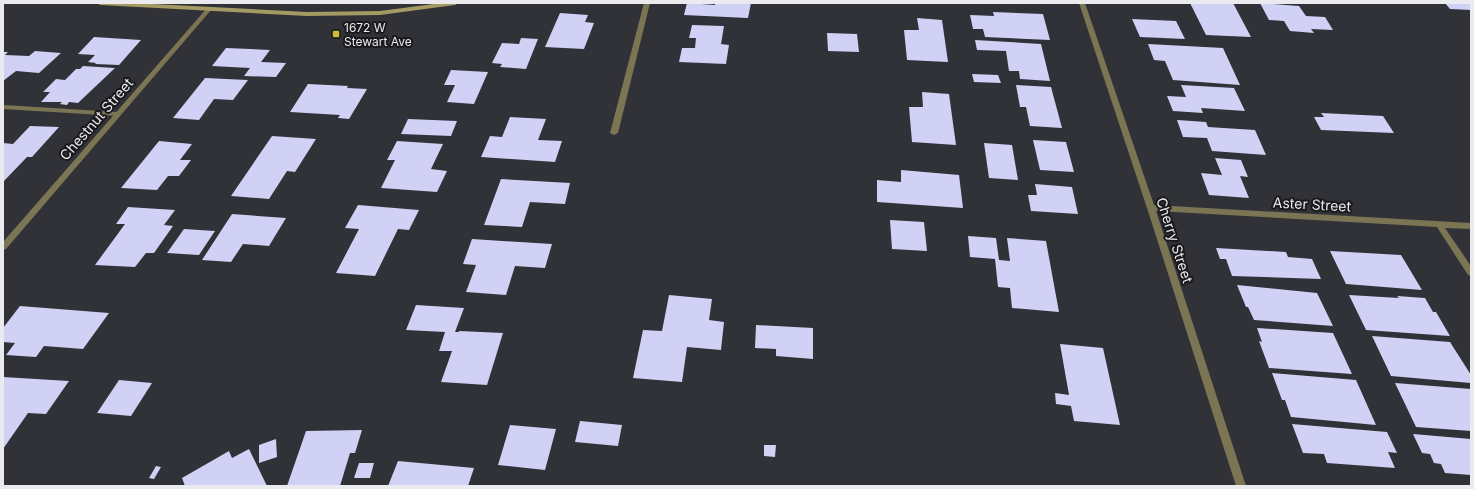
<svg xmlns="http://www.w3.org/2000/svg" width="1474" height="489" font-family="Inter,sans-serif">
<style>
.building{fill:#d1d1f6}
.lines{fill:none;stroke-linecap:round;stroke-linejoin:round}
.service{fill:#7b7553;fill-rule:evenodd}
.minor{fill:#7b7553;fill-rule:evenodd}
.secondary{fill:#a49a63;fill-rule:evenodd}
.poi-dot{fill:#ceb837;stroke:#1a1a1d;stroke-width:1.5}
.labels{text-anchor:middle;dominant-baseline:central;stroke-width:4;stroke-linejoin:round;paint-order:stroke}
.far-poi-label{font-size:12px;fill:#eaeaef;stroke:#1a1a1d;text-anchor:start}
.street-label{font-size:14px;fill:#eaeaef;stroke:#1a1a1d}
</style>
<rect width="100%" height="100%" fill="#313138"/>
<path class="building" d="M687 3 715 5V3H751L748 18 684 15Z
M1190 3H1233L1251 37 1206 35Z
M1260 3 1299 6 1306 16 1325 17 1333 30 1311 29 1314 33 1290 31 1284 21 1269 20Z
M1445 3H1471V10L1450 9Z
M993 12 1043 14 1050 40 985 37 983 29H973L970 15 994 16Z
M560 13 588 15 585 22 594 23 584 49 545 47Z
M917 18 942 20 948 62 907 60 904 30H919Z
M1132 19 1176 21 1185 39 1140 37Z
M692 25 724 26 721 44 729 45 726 64 679 62 682 48H695L696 38H689Z
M827 33 857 34 859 52 828 51Z
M94 37 141 40 119 65 95 64 96 63 88 62 95 55 78 54Z
M521 38 538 39 526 69 500 67 502 64 492 63 502 43 519 44Z
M975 40 1041 44 1050 81 1020 79 1019 71H1009L1006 51 977 50Z
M1148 44 1223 48 1240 85 1173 80 1165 61 1154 60Z
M226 48 270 50 261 62 286 63 276 77 244 76 250 68 212 66Z
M35 51 61 53 39 73 16 71 3 81V52H8L5 55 29 56Z
M83 66 115 68 78 103 69 102 67 105 60 104 62 102H41L50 92H43L56 79 65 80 76 69H80Z
M451 70 488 72 474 104 447 102 455 85H444Z
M972 74 998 75 1001 83 974 82Z
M205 78 248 80 233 100 214 99 199 120 173 118Z
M308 84 348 86 347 88 367 89 349 119 338 118 340 115 290 112Z
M1016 85 1051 87 1062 128 1030 126 1026 107H1020Z
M1181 85 1234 88 1245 111 1201 108 1203 113 1173 111 1167 96 1186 97Z
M922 92 949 94 956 145 912 142 909 107H923Z
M1321 113 1383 116 1394 133 1321 130 1314 117H1324Z
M510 117 546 119 538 140 562 141 555 162 481 157 490 136 502 137Z
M408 119 457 121 451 136 401 134Z
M1177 120 1206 122 1208 127 1255 130 1266 155 1212 151 1207 138 1183 137Z
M30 126 59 127 32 157H27L3 182V143L13 144Z
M272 136 316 139 295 172 287 171 269 199 231 196Z
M1033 140 1066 142 1074 172 1040 170Z
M159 141 192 144 180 160H191L179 176H168L157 190 121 188Z
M397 141 443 144 431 169 447 171 437 192 381 188 395 160H387Z
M984 143 1012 145 1018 180 989 178Z
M1215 158 1241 160 1248 177 1240 176 1249 198 1209 195 1201 173 1222 175Z
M901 170 959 175 963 208 877 202V180L901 182Z
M501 179 570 183 565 204 530 202 522 227 484 225Z
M1035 184 1072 187 1078 214 1031 211 1028 195H1037Z
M358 205 419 210 409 230 398 229 375 276 336 273 359 229 345 228Z
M128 207 175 210 164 225 173 226 154 253H146L135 267 95 265 125 224H116Z
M232 214 286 218 269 246 243 244 231 262 202 260Z
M890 220 924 222 927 251 892 249Z
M184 229 215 231 199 255 167 253Z
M968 236 996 238 999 260 1010 261 1007 238 1046 241 1059 312 1012 308 1010 288 998 287 995 259 970 257Z
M472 239 552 244 545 268 515 266 506 295 466 292 476 265 463 264Z
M1216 248 1286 252 1288 257 1312 259 1321 279 1232 276 1226 259H1220Z
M1330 251 1401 255 1422 290 1346 284Z
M1237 285 1317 293 1333 326 1254 320 1248 307H1246Z
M669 295 712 299 709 320 724 322 721 350 687 347 682 382 633 378 643 330 662 331Z
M1349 295 1399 298 1397 296 1425 298 1433 312H1436L1450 336 1366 330Z
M416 305 464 308 455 332H459V331L503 333 487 385 441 382 452 351H439L445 332 406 330Z
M20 306 109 313 83 349 44 346 36 357 6 355 15 343 3 342V328Z
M756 325 813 328V359L776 356V349L755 348Z
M1257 328 1333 333 1352 374 1269 368 1259 341 1262 342Z
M1372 336 1450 342 1471 375V383L1391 376Z
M1060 344 1103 348 1120 425 1074 421 1071 406 1056 404 1055 393 1069 395Z
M1272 373 1356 380 1376 425 1291 417 1285 400H1282Z
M3 377 69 381 46 414 28 413 3 449Z
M119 380 152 383 131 416 97 413Z
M1395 383 1471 389V431L1416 427Z
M580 421 622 425 618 446 575 442Z
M1292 424 1387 432 1397 453 1388 452 1395 468 1327 463 1324 454 1303 453Z
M510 425 556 429 545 470 498 465Z
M362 430 355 453H350L340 486H287L306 431Z
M1413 434 1471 439V475L1445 473 1441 464 1434 463 1430 454 1422 453Z
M276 439 277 457 259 463V445Z
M764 445H776L775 457 764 456Z
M249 449 267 486H185L182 478 229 451 232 458Z
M398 461 474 468 468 486H388Z
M359 463H374L370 478H354Z
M156 466 161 467 154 479 149 478Z"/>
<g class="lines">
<path class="service" d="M3 105 118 112 121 114 118 116 3 109Z"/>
<path class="minor" d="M644 3H650L618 133 614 135 610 133Z
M1079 3H1085L1154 205 1471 223V229L1445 228 1471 266V276L1468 275 1437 227 1156 211 1246 486H1236L1147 208Z
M209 7 212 9 211 10 6 249 3 250V242L207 8Z"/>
<path class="secondary" d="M97 3H134L307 12 380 11 441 3H458L455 5 380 15 307 16 100 5Z"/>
</g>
<rect class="poi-dot" x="332" y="30" width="8" height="8" rx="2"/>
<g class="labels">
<g class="far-poi-label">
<text x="344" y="27">1672 W<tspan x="344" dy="14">Stewart Ave</tspan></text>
</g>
<g class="street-label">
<text transform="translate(96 119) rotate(-49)">Chestnut Street</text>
<text transform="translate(1312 204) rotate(3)">Aster Street</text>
<text transform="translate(1175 240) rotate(72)">Cherry Street</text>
</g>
</g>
<rect width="1474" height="489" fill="none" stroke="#eaeaef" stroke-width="8"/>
</svg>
